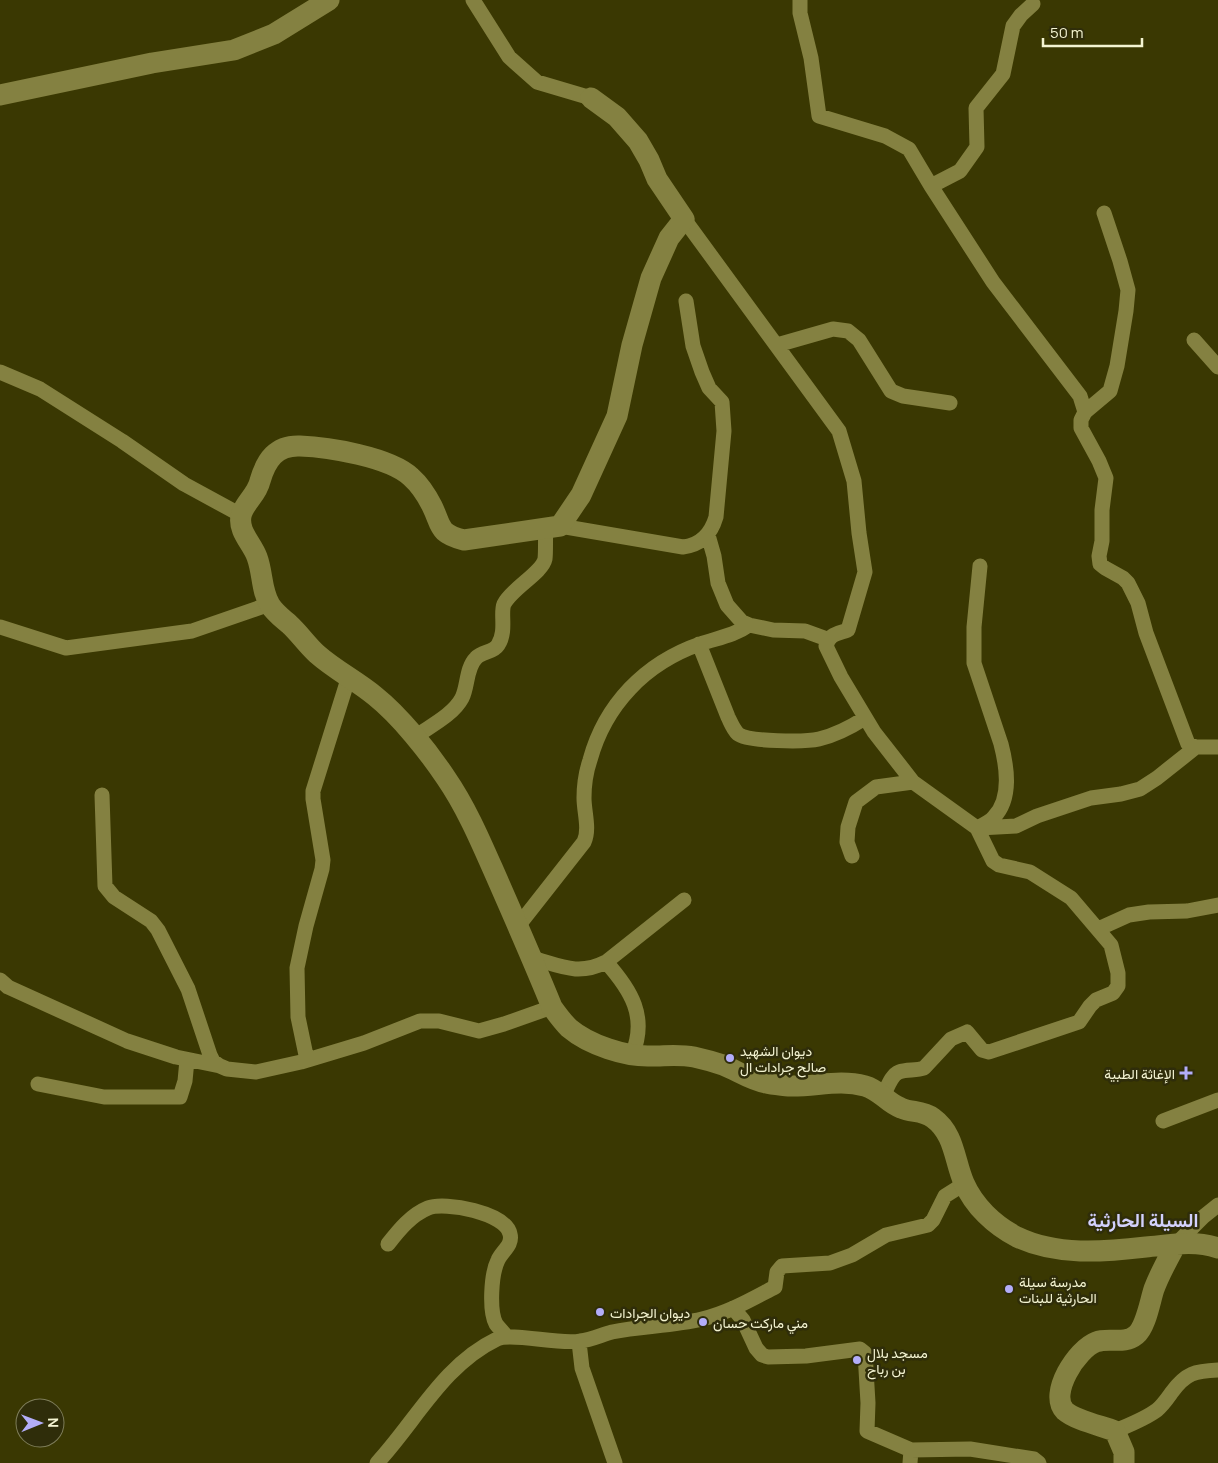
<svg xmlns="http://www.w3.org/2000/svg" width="1218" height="1463" font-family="Manrope,Vazirmatn,sans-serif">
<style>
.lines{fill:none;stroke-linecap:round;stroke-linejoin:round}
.street{stroke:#848141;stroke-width:15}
.secondary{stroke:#848141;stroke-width:21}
.poi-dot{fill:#b3adf9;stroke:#2f2d0a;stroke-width:2}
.labels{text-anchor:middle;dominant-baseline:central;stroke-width:5;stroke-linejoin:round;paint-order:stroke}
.poi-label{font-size:14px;fill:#f4f4d2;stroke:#2f2d0a;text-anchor:start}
.district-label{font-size:19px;font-weight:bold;fill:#d3d1fd;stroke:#2f2d0a}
</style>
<rect width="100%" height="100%" fill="#3a3802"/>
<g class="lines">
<path class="street" d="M473 0 509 57 537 82 591 98
M800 0V13L811 58 819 116 885 136 909 149 931 186 993 282 1080 396 1085 412 1081 420V428L1099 461 1106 478 1102 510V541L1099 556 1100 564 1105 568 1123 578 1128 583 1138 603 1146 633 1188 744 1196 747H1218
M931 186 960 171 977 147 976 108 1003 74 1013 26 1021 15 1033 4
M684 219 839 431 854 481 859 533 865 572 848 630C837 634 829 634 826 646L841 677 874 732 913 782 977 828 993 861 999 865 1030 872 1071 898 1111 945 1118 973V986L1113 993 1096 1000 1090 1006 1079 1022 989 1052 982 1050 967 1032 951 1039 924 1068C916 1071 907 1069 899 1072 891 1075 887 1089 883 1096
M1194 340 1218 367
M777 345 833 329 848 331 859 340 891 391 903 396 950 403
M0 372 40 389 122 441 184 484 241 515
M1085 412 1110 391 1117 366 1126 311 1128 290 1120 261 1104 213
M560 526 683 547C701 545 711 534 716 517L724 431 722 402 709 388 702 372 693 346 686 301
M708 535 714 556 718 583 727 605 742 622 749 625 773 630 805 631 827 639
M0 627 66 648 192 631 270 604
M699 644 728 717C731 723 733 729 738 734 748 742 806 742 819 739 836 735 851 727 865 718
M415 737C430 726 453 715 462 698 468 686 466 668 476 658 482 651 493 653 498 645 507 631 500 613 504 604 512 588 542 573 545 559 546 550 545 539 546 529
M102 795 105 886 114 897 151 921 158 930 188 989 210 1055 213 1061 220 1066 227 1069 256 1072 301 1062 364 1043 420 1021H439L479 1031 504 1024 552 1007
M977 828C983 825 990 822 994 817 1012 798 1007 767 1001 744L974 663V627L980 566
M979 828 1016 826 1037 816 1091 798 1121 794 1140 789 1157 778 1196 747
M852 856 847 842 848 827 856 802 876 787 913 782
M518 926 584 842C590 829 584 812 584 798 584 785 586 772 590 760 605 705 645 663 700 644 717 638 734 636 749 625
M1098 929 1129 915 1149 912 1187 911 1218 905
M532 958C561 966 578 976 606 962L684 900
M606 962C631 990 648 1017 632 1055
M0 980 8 987 127 1041 176 1057 220 1066
M307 1060 298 1017 297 968 306 926 322 869 323 860 313 799V791L349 676
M38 1084 104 1097H180L185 1081 187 1060
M1163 1121 1218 1100
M388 1244C399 1230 411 1215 428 1208 445 1201 506 1213 510 1234 513 1245 502 1251 498 1260 491 1274 489 1311 496 1324 499 1328 503 1332 506 1336
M1176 1244 1203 1217 1218 1205
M733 1308 743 1320 756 1348 762 1355 768 1357 806 1356 860 1349 865 1353 868 1403 867 1431 911 1450 910 1463
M579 1342 582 1368 615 1463
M1115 1431C1129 1425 1145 1419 1157 1410 1163 1405 1167 1399 1172 1392 1186 1373 1195 1371 1218 1370
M911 1450 970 1449 1034 1459 1039 1463
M377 1463C416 1421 443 1365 497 1339 511 1332 559 1345 580 1341 591 1340 601 1335 612 1332 642 1326 673 1326 702 1319 728 1313 752 1299 775 1287L777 1272 782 1266 830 1263 852 1255 886 1235 928 1225 933 1220 945 1196 964 1184"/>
<path class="secondary" d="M0 95 152 63 234 50 274 34 329 0
M591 98 617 117 638 141 649 160 657 179 684 219 669 238 651 278 632 345 617 416 581 495 560 526 464 540C437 533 442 526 432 506 427 496 420 485 411 477 390 457 328 447 300 446 276 445 266 460 260 481 257 495 243 504 241 516 238 532 252 543 257 557 263 573 261 590 270 605 275 613 282 618 289 624 299 633 307 645 317 654 335 670 357 681 375 696 400 716 428 751 446 778 468 810 483 847 499 883 517 924 535 965 552 1007 557 1014 563 1022 569 1028 589 1045 626 1057 651 1056 666 1056 679 1054 694 1057 703 1059 714 1062 723 1065 738 1071 750 1080 766 1083 773 1085 781 1085 789 1086 815 1087 839 1079 865 1086 880 1090 887 1103 901 1108 912 1113 922 1110 933 1118 955 1134 954 1160 964 1183 974 1206 994 1225 1017 1237 1056 1256 1103 1252 1146 1247 1170 1245 1194 1240 1218 1248
M1124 1463V1452L1115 1431C1102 1426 1075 1420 1065 1411 1048 1394 1077 1349 1096 1342 1109 1337 1124 1345 1136 1335 1146 1327 1150 1301 1154 1289 1160 1273 1168 1259 1176 1244"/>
</g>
<g class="poi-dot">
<circle cx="730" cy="1058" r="5"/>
<path d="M1183.5 1065.5h5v5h5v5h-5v5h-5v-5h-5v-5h5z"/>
<circle cx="1009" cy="1289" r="5"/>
<circle cx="600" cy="1312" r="5"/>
<circle cx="703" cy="1322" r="5"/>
<circle cx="857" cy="1360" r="5"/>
</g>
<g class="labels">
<g class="poi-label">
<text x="740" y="1050">ديوان الشهيد<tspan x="740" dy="16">صالح جرادات ال</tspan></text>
<text x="1175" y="1073" text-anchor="end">الإغاثة الطبية</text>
<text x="1019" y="1281">مدرسة سيلة<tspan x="1019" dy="16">الحارثية للبنات</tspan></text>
<text x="610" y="1312">ديوان الجرادات</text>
<text x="713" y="1322">مني ماركت حسان</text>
<text x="867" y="1352">مسجد بلال<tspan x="867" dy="16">بن رباح</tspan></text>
</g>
<g class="district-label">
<text x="1143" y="1220">السيلة الحارثية</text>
</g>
</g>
<g transform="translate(40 1423) rotate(89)"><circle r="24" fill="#2f2d0a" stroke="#7e7d5a"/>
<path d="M0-4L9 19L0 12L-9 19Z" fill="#b3adf9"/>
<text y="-8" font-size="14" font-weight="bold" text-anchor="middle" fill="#f4f4d2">N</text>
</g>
<path d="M1043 38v8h99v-8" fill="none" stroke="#f4f4d2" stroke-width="2.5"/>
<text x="1050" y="38" font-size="15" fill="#f4f4d2" stroke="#2f2d0a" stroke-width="4" paint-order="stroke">50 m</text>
</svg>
